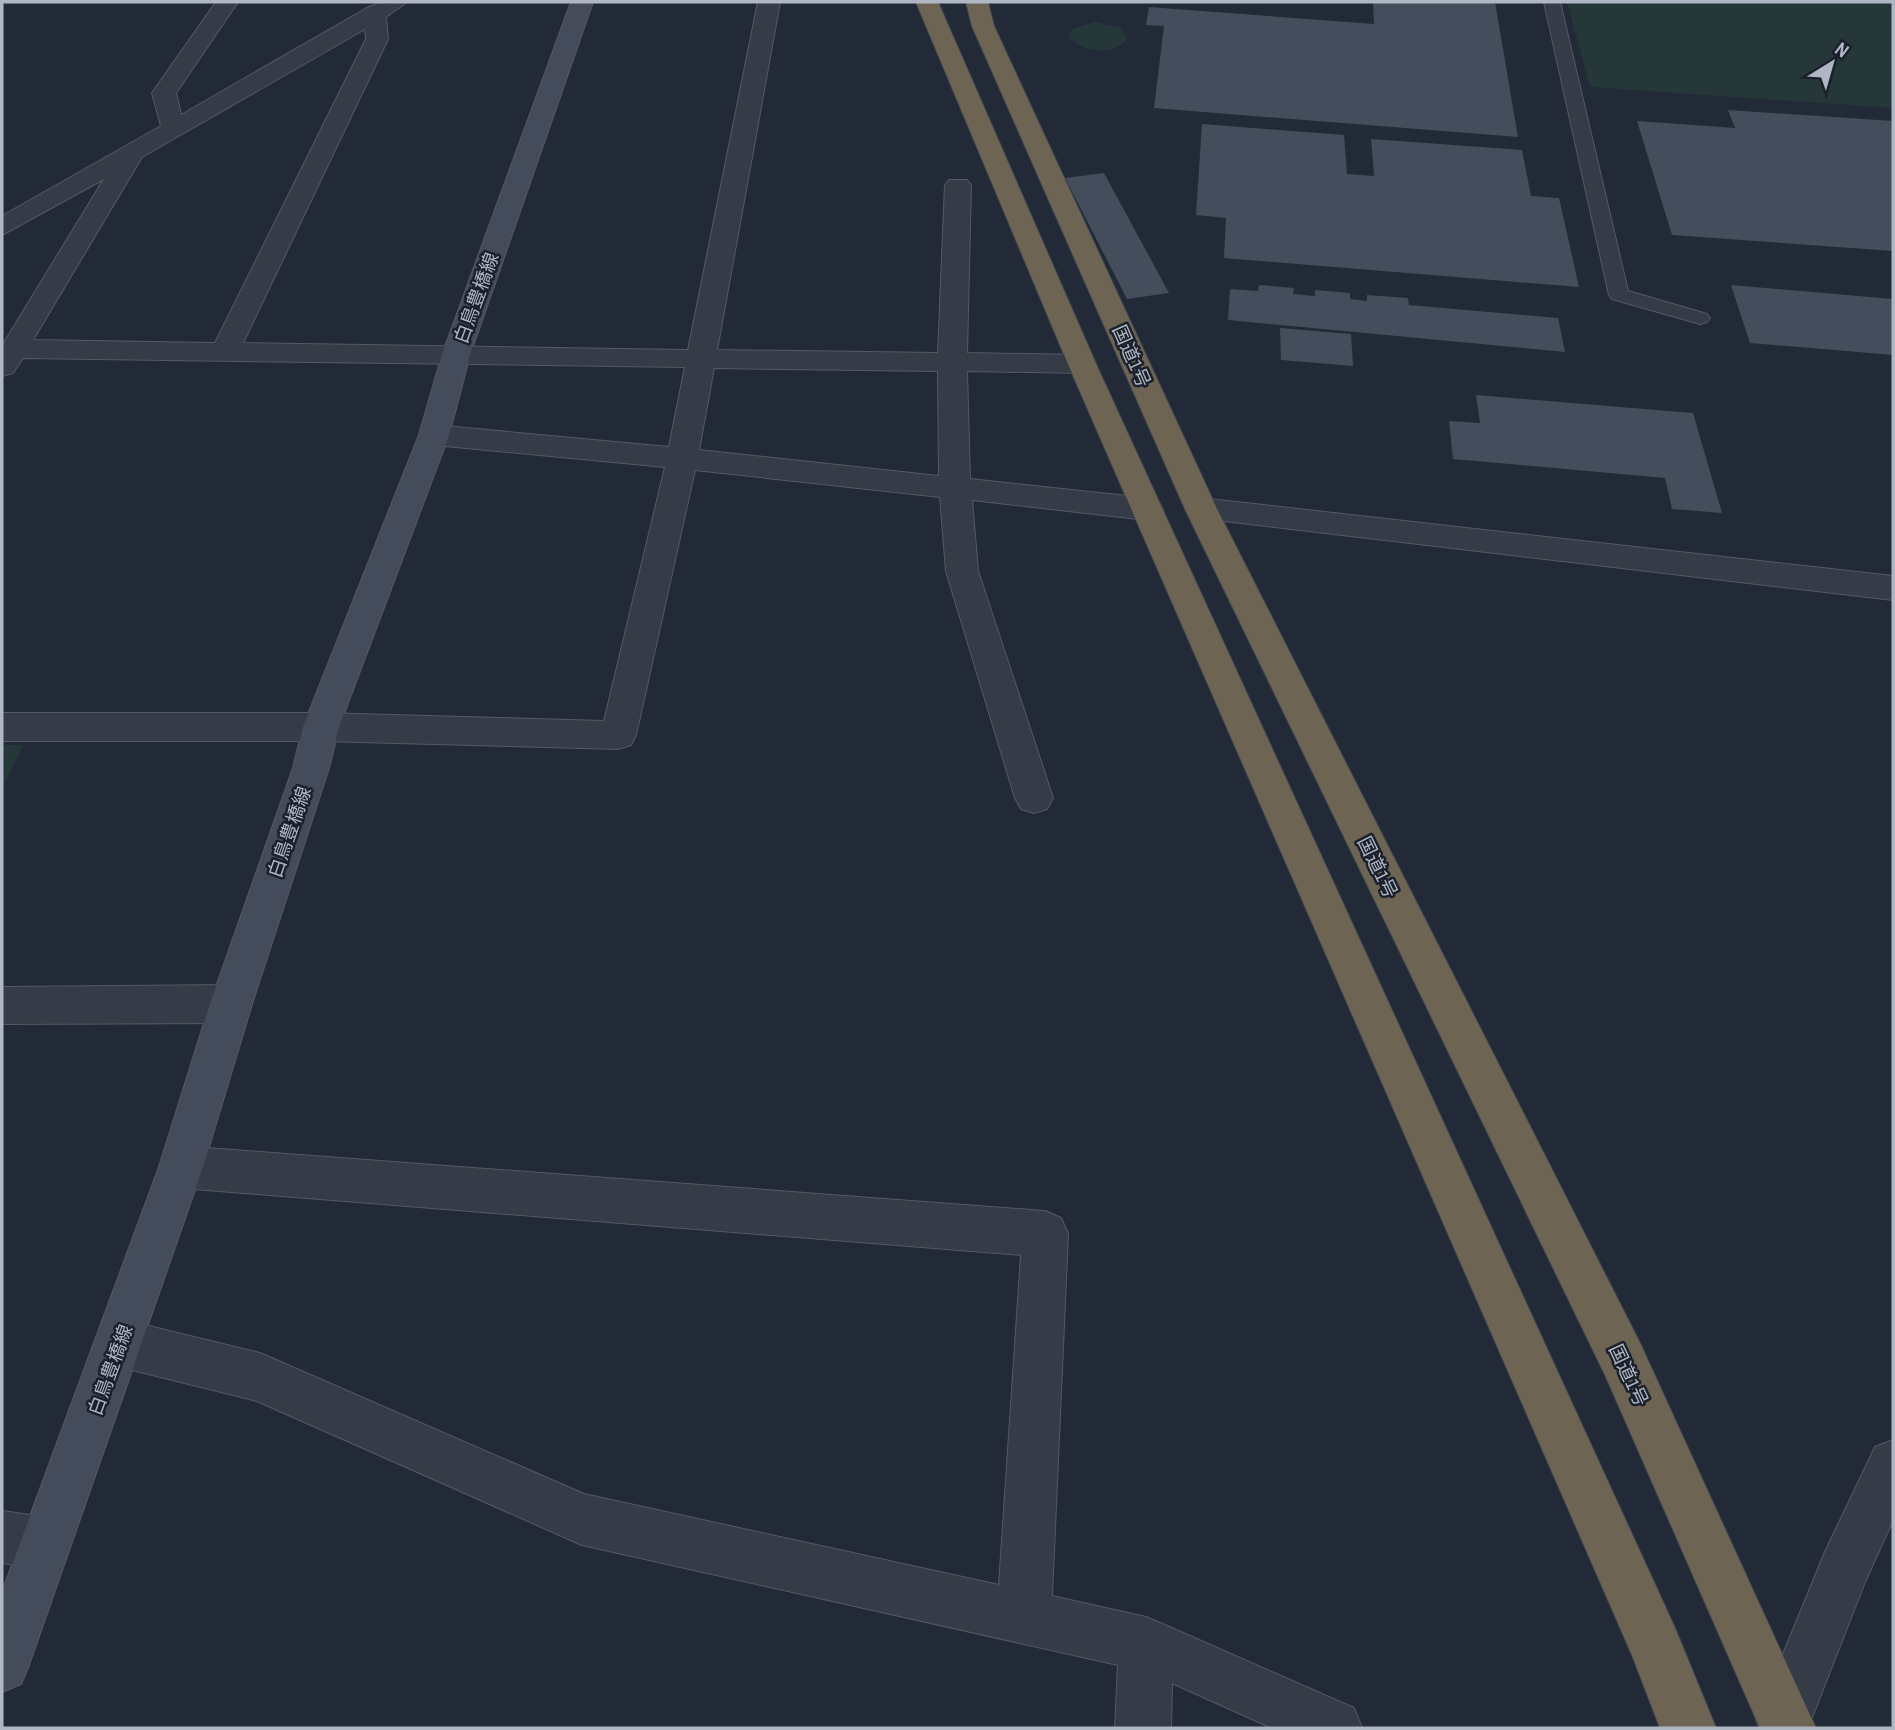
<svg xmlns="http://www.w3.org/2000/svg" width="1895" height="1730" font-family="'Archivo Narrow','Noto Sans JP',sans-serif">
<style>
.green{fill:#253739}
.building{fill:#434d5b}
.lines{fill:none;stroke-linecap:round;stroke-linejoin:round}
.lane-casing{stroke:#535a65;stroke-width:2}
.street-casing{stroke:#535a65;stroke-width:2}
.secondary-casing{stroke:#535a65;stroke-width:2}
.highway-casing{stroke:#404752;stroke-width:2}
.lane{fill:#353c47;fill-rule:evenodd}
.street{fill:#353c47;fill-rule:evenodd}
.secondary{fill:#444b5a;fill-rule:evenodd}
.highway{fill:#6d6453;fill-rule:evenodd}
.labels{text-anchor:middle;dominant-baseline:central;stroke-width:5;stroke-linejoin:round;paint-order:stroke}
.street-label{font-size:19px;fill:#b0b7c4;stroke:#1b212c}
</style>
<rect width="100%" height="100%" fill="#222a37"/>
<path class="green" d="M1567 2H1893V108L1590 87Z
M1095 22 1121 28 1127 39C1115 56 1081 53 1069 37L1072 29Z
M2 745H23L2 789Z"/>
<path class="building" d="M1373 2H1495L1518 137 1154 108 1164 26 1146 25 1149 7 1374 24Z
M1728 110 1893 121V251L1672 235 1637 121 1735 128Z
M1202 124 1344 135 1347 174 1374 176 1371 139 1522 150 1531 196 1559 198 1579 287 1224 258 1226 218 1196 215Z
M1104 173 1169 293 1127 299 1065 178Z
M1259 285 1294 288 1293 294 1315 296V290L1350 293V299L1367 301V295L1408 298 1409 305 1558 318 1565 352 1228 320 1230 289 1258 291Z
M1731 285 1893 299V355L1750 343Z
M1280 328 1351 334 1353 366 1281 360Z
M1476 395 1693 413 1722 513 1672 509 1665 478 1453 459 1449 421 1480 423Z"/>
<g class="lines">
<defs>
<path id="lane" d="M1544 2H1560L1628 291 1707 314 1710 318 1707 322 1700 324 1612 299 1609 295Z"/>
<path id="street" d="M216 2H238L176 93 181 115 367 8 381 2H407L386 17 388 39 243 343 688 350 758 2H780L717 350 938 353 945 185 949 180H967L971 185 967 353 1082 355 1092 358 1096 364 1092 370 1082 373 967 371 970 479 1147 498 1158 501 1163 509 1158 517 1147 520 972 500 978 571 1053 798 1047 809 1034 813 1021 809 1015 798 946 571 940 497 695 470 636 735 631 745 618 749 321 741H2V713H321L604 721 665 467 434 445 423 442 419 435 423 428 434 425 669 447 685 367 23 358 13 373 2 376V346L104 179 2 235V216L161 126 152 93ZM365 29 366 39 215 343 33 340 142 157ZM714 368 938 371 939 476 699 450Z
M1201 498 1893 576V600L1190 517 1185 509 1190 501Z
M231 985 246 991 252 1004 246 1017 231 1023 2 1024V987Z
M181 1146 1045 1211 1061 1218 1068 1234 1052 1596 1146 1617 1165 1625 1354 1708 1362 1728H1272L1172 1683 1171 1728H1115L1118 1665 582 1545 257 1401 120 1367 103 1360 96 1343 103 1326 120 1319 260 1353 584 1494 999 1585 1021 1255 181 1188 165 1182 159 1167 165 1152Z
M1893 1440V1520L1865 1582 1808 1728H1760L1756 1720 1825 1552 1875 1447Z
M2 1511 45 1517 63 1525 71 1543 63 1561 45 1569 2 1563Z"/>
<path id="secondary" d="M571 2H593L470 355 449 435 339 727 329 768 252 1004 203 1167 29 1665 21 1684 2 1692V1592L159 1167 210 1004 293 768 303 727 419 435 442 355Z"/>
<path id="highway" d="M916 2H938L1096 364 1675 1628 1716 1728H1660L1632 1655 1068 364Z
M966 2H988L994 26 1217 509 1640 1343 1816 1728H1760L1606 1377 1185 509 972 26Z"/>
</defs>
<use href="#lane" class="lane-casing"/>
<use href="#street" class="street-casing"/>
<use href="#secondary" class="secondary-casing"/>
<use href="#highway" class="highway-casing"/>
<use href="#lane" class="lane"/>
<use href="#street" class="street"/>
<use href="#secondary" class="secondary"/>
<use href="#highway" class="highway"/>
</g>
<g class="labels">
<g class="street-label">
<text transform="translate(476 298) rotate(-70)">白鳥豊橋線</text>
<text transform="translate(1132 356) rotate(66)">国道1号</text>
<text transform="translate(289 832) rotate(-71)">白鳥豊橋線</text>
<text transform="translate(1378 867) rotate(64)">国道1号</text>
<text transform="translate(110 1370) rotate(-70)">白鳥豊橋線</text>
<text transform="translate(1629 1375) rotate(65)">国道1号</text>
</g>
</g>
<rect width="1895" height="1730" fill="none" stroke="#b0b7c4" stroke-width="7"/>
<g transform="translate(1832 63) rotate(37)" stroke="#1b212c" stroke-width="5" paint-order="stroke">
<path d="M0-5L12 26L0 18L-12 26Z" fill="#b0b7c4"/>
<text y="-10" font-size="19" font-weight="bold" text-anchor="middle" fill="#b0b7c4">N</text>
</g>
</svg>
